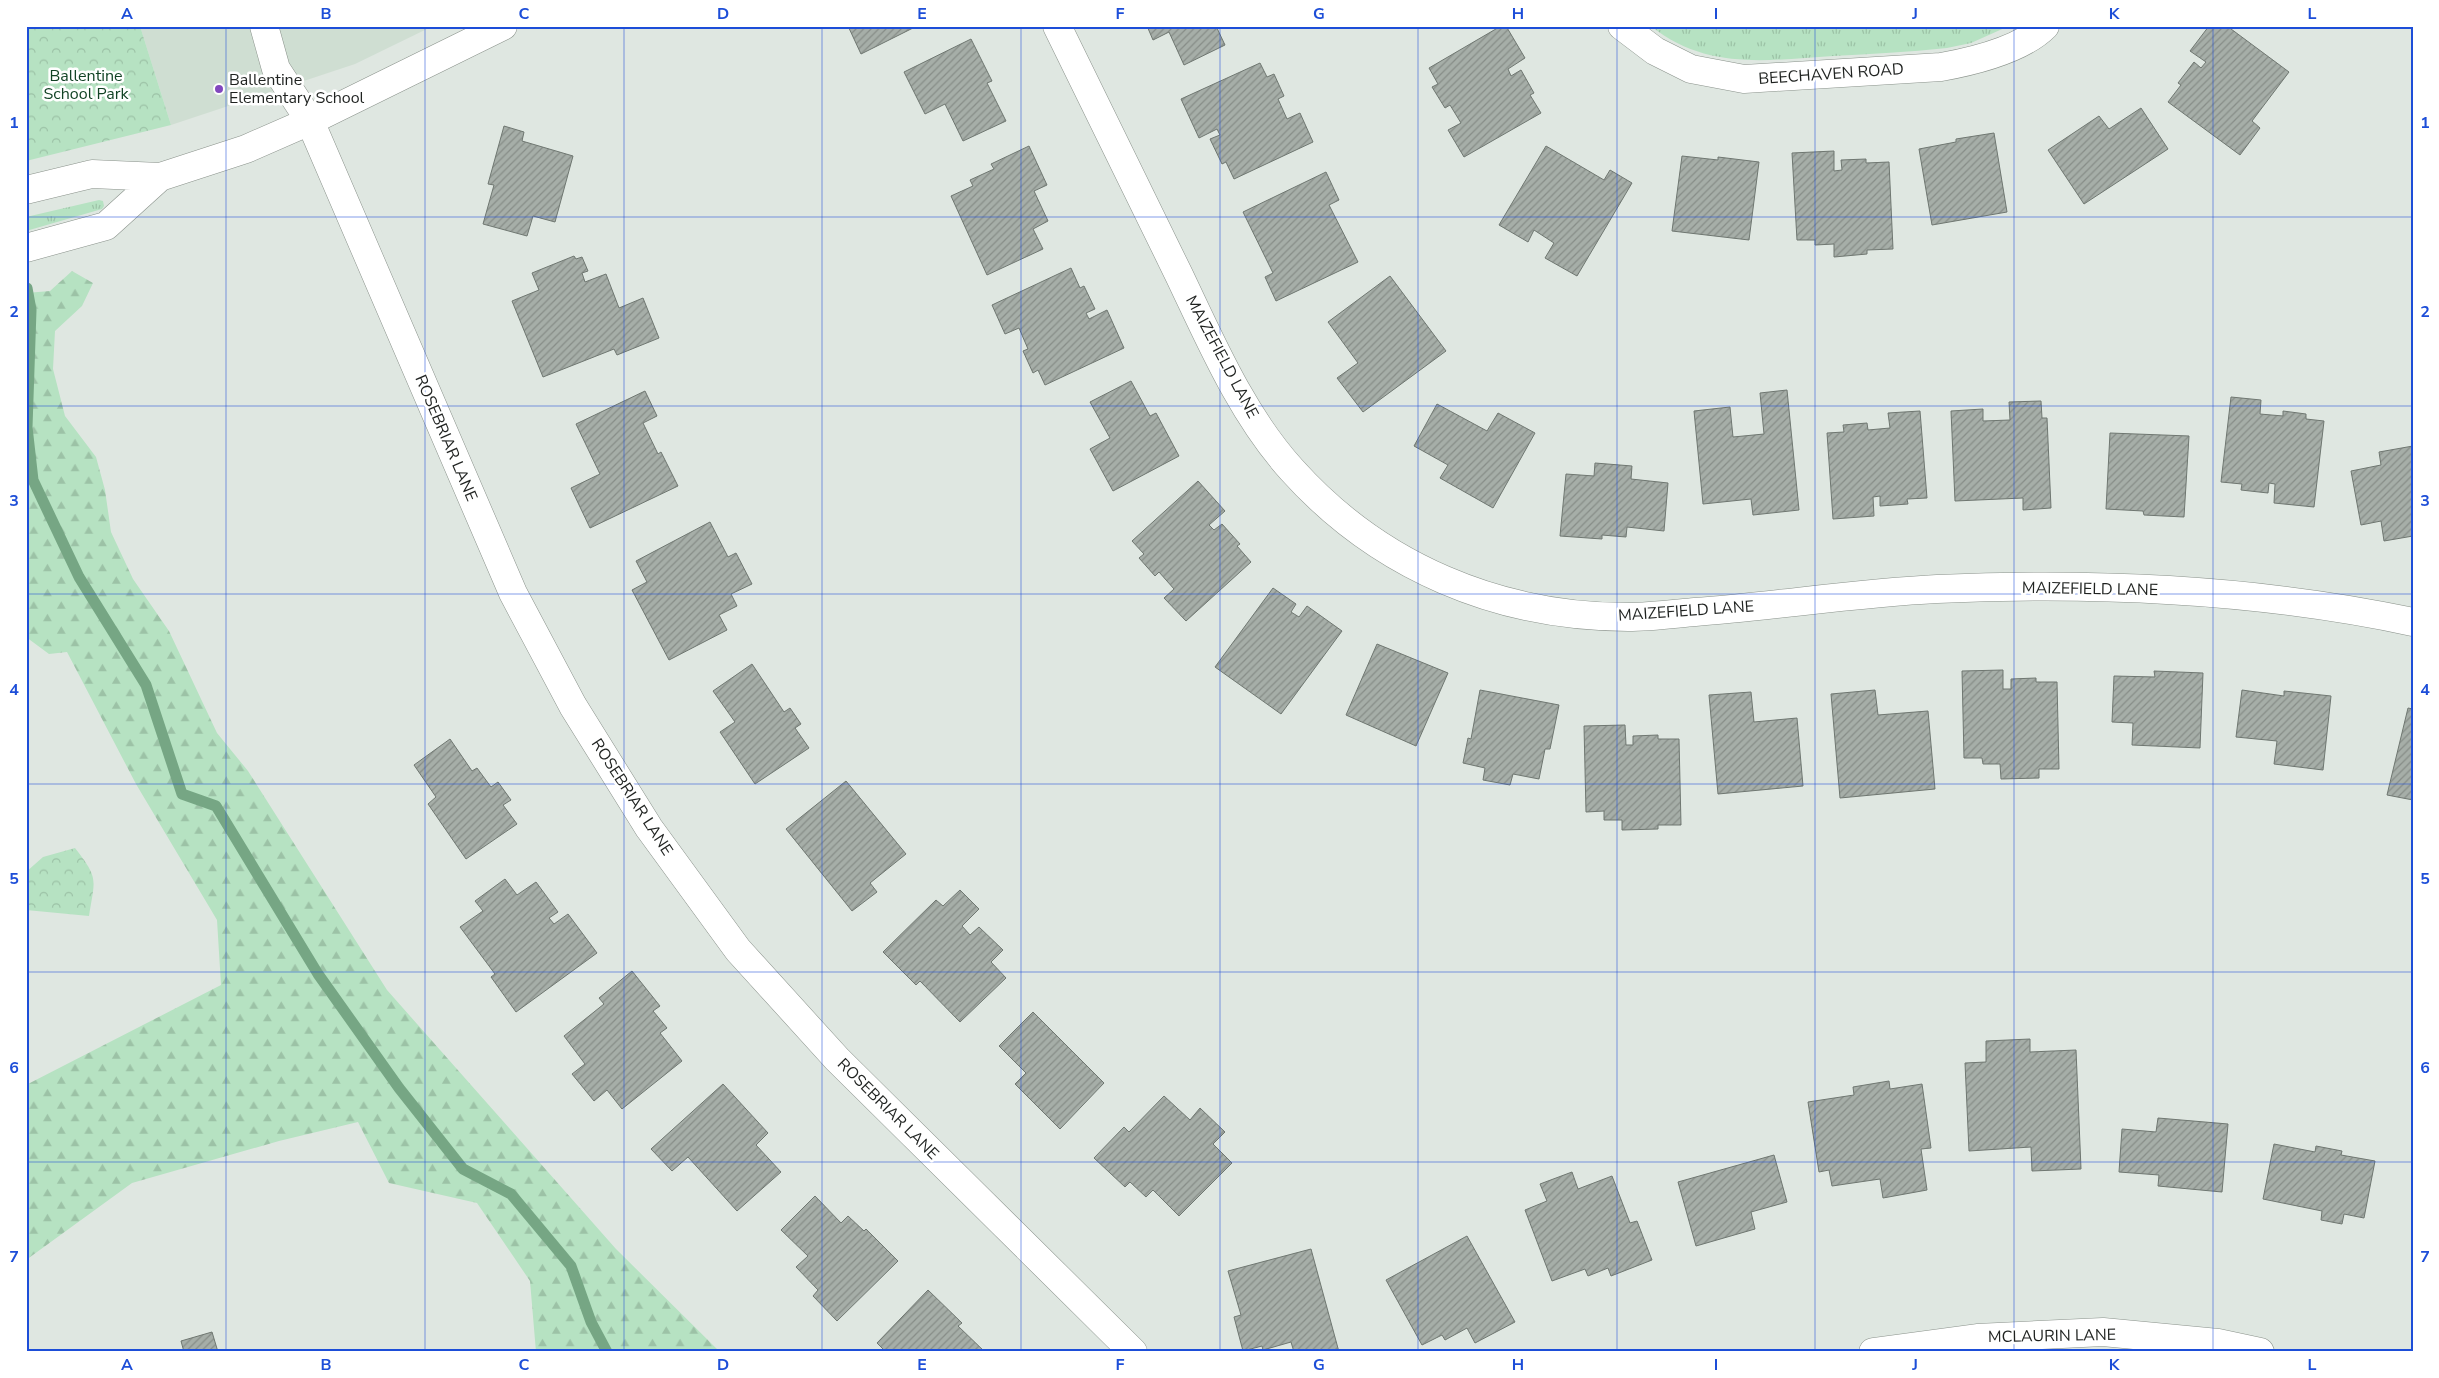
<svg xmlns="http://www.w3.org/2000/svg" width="2439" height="1378" font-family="'Nunito Sans',sans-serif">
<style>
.built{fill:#cfded2}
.grass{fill:url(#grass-tufts)}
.forest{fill:url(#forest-firs)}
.park{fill:url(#park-crowns)}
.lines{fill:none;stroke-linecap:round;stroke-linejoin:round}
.stream{stroke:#76a684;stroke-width:11}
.building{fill:url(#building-hatch);stroke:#6f7771}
.minor-casing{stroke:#8a928b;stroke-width:29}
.minor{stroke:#fff;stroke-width:28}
.grid{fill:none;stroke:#1d4ed8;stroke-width:1;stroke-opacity:0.55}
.poi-dot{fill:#8248be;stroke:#fff;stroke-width:2}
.labels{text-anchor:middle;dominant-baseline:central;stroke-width:5;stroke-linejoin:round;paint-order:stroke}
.street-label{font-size:16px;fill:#1f2220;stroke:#fff}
.park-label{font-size:16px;fill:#124325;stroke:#fff}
.poi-label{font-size:16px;fill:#1f2220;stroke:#fff;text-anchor:start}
.neatline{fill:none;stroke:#1d4ed8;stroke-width:2}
.grid-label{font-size:16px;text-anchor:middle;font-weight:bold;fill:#1d4ed8}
</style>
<defs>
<pattern id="grass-tufts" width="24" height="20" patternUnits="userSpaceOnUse" patternTransform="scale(1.25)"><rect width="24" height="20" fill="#b6e2c2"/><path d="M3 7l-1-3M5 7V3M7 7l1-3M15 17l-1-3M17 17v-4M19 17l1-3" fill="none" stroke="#9cc2a6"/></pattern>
<pattern id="forest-firs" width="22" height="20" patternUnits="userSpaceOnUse" patternTransform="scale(1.25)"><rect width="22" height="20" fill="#b6e2c2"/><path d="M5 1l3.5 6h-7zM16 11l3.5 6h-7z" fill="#9cc2a6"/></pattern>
<pattern id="park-crowns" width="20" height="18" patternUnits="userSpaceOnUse" patternTransform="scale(1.25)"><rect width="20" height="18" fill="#b6e2c2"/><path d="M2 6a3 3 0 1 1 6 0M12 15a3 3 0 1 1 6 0" fill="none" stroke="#9cc2a6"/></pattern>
<pattern id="building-hatch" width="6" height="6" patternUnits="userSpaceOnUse" patternTransform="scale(1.25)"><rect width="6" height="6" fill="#a6aea8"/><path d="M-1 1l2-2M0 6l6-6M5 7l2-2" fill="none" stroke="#878d88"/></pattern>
</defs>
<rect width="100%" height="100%" fill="#dfe7e1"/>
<path class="built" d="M140 26H433L355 64 171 125Z"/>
<path class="grass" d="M1651 26H2009L1971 43 1947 48C1909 52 1871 54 1833 56 1768 60 1707 71 1651 26Z
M99 200 103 201 104 206 102 209 26 231V217Z"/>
<path class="forest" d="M72 271 93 283 82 306 55 331 53 369 65 416 96 457 105 490 111 532 133 579 169 631 217 733 248 771 387 990 616 1249 720 1352H536L530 1281 477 1203 389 1183 358 1122 279 1141 132 1183 26 1260V1085L221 985 217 920 136 784 67 652 49 654 26 637V293L50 291Z"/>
<path class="park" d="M26 26H140L171 125 26 161Z
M75 848C99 879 95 878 89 916L26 910V872L43 857Z"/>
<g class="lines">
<path class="stream" d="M27 288 31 310 27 427 33 480 79 577 146 685 182 794 216 806 318 974 399 1088 463 1169 511 1194 571 1266 591 1322 607 1352"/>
</g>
<path class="building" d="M848 26H917L861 54Z
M1147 26H1216L1225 45 1184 65 1169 32 1153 40Z
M1501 26H1506L1525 58 1508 69 1511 76 1521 70 1534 93 1530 95 1541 113 1464 157 1448 130 1461 123 1450 105 1445 108 1432 87 1438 84 1429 68Z
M2209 26H2227L2289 72 2252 121 2260 128 2240 155 2168 102 2181 85 2178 83 2194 62 2201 68 2206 62 2190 51Z
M971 39 992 81 987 83 1006 121 963 141 945 104 925 114 904 72Z
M1260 63 1267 77 1274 74 1284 96 1278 99 1287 119 1300 113 1313 142 1234 179 1226 162 1222 164 1210 139 1220 135 1217 129 1199 138 1181 99Z
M2141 108 2168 149 2084 204 2048 150 2099 116 2109 129Z
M504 126 524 132 522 141 573 156 555 222 533 216 527 236 483 224 494 185 488 184Z
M1994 133 2007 212 1932 225 1919 149 1956 142V139Z
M1029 146 1047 185 1034 191 1048 221 1033 229 1043 249 987 275 951 196 973 186 970 180 994 169 991 164Z
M1546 146 1604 180 1610 170 1632 183 1577 276 1545 258 1554 243 1534 230 1528 242 1499 225Z
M1834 151V171L1842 170 1841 160 1866 159V163L1889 162 1893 249 1867 250V254L1834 257V244L1815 245V240H1797L1792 153Z
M1682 156 1718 160V157L1759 162 1749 240 1672 231Z
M1326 172 1339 200 1329 205 1358 262 1276 301 1265 277 1273 273 1243 212Z
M574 256 576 259 582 257 588 271 582 273 585 282 606 274 619 308 643 298 659 338 617 355 614 349 543 377 512 301 539 290 532 273Z
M1071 268 1080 288 1084 286 1095 309 1086 313 1089 319 1107 310 1124 348 1045 385 1038 370 1033 373 1023 351 1028 349 1019 328 1005 334 992 305Z
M1390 276 1446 351 1363 412 1337 378 1358 363 1328 322Z
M1131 381 1150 416 1156 413 1179 456 1113 491 1090 449 1110 438 1090 402Z
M1787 390 1799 510 1753 515 1751 499 1703 504 1694 411 1730 407 1733 437 1764 434 1760 393Z
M645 391 657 416 643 423 658 454 661 452 678 486 590 528 571 488 600 474 576 424Z
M2231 397 2261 400 2260 414 2283 416V411L2306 414V419L2324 421 2314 507 2274 503 2275 484 2269 483 2268 493 2241 490 2242 484 2221 482Z
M2041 401 2042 418H2047L2051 508 2023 510V498L1955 501 1951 411 1983 409V421L2010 420 2009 402Z
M1437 404 1487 431 1498 413 1535 433 1493 508 1440 478 1448 465 1414 446Z
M1920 411 1927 498 1907 499 1908 504 1880 506V496L1873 497 1874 516 1833 519 1827 433 1844 432 1843 425 1867 423 1868 430 1890 428 1888 413Z
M2110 433 2189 436 2184 517 2144 515 2143 511 2106 509Z
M2413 446V536L2384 541 2381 521 2361 525 2351 471 2381 465 2379 452Z
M1595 463 1632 466 1631 479 1668 483 1664 531 1627 527 1626 537 1602 535V539L1560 536 1566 474 1594 476Z
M1198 481 1225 511 1209 525 1214 530 1222 524 1240 544 1237 546 1251 562 1186 621 1164 598 1174 589 1159 572 1155 576 1139 558 1144 554 1132 541Z
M710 522 728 557 736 553 752 584 731 594 737 606 719 615 727 630 669 660 632 590 647 582 636 561Z
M1273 588 1296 604 1291 612 1299 617 1307 606 1342 631 1281 714 1215 667Z
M1377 644 1448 673 1416 746 1346 715Z
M752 664 784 712 790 708 801 724 795 728 809 748 755 784 720 732 735 722 713 691Z
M2003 670V689H2011V679L2036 678V682H2057L2059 769H2039V778L2001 779 2000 764H1983L1982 758H1964L1962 671Z
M2154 671 2203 673 2200 748 2132 745 2133 723 2112 722 2114 676 2155 677Z
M1480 690 1559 705 1550 749H1545L1539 779 1513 774 1510 785 1483 780 1485 768 1463 763 1468 738 1471 739Z
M1875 690 1878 715 1928 711 1935 789 1840 798 1831 694Z
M2242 690 2284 696V691L2331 696 2323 770 2274 764 2277 741 2236 737Z
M1751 692 1754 722 1797 718 1803 786 1718 794 1709 695Z
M2408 708 2413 709V800L2387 795Z
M1625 725 1626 745H1633V736L1658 735V739H1679L1681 825H1658V829L1622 830V820H1604V811L1586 812 1584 726Z
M450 739 472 771 477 768 491 787 498 782 511 800 503 805 517 824 466 859 428 804 436 797 414 765Z
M846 781 906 854 870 883 877 892 852 911 786 829Z
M505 879 517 895 536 882 558 912 549 918 554 924 568 914 597 953 516 1012 491 977 495 974 460 927 483 911 475 901Z
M960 890 979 909 962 926 970 935 979 927 1003 950 991 962 1006 978 960 1022 920 981 916 985 883 952 936 900 943 906Z
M632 971 660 1006 653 1011 667 1028 660 1033 682 1061 622 1109 607 1090 594 1101 572 1074 585 1064 564 1036 604 1004 599 998Z
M1033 1012 1104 1083 1060 1129 1015 1084 1026 1073 999 1046Z
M2030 1039V1052L2076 1050 2081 1169 2032 1171 2031 1147 1969 1151 1965 1063 1986 1062V1041Z
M1889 1081 1890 1089 1922 1084 1931 1148 1921 1149 1927 1190 1883 1198 1880 1179 1832 1186 1829 1170 1819 1172 1808 1102 1854 1095 1853 1087Z
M723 1084 768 1133 756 1145 781 1172 737 1211 688 1157 672 1171 651 1149Z
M1164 1096 1190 1120 1200 1108 1225 1132 1213 1144 1232 1163 1179 1216 1153 1190 1146 1197 1130 1182 1125 1187 1094 1158 1124 1127 1129 1132Z
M2158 1118 2228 1124 2222 1192 2158 1186 2159 1175 2119 1172 2122 1129 2156 1132Z
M2274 1144 2315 1152 2316 1146 2342 1151 2341 1155 2375 1161 2364 1218 2344 1214 2342 1224 2321 1220 2322 1211 2263 1199Z
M1774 1155 1787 1202 1751 1212 1755 1229 1696 1246 1678 1182Z
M1572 1172 1578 1189 1612 1176 1630 1223 1637 1221 1652 1260 1611 1276 1608 1268 1588 1276 1585 1269 1552 1281 1525 1210 1547 1201 1540 1184Z
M815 1196 841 1223 848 1216 864 1231 866 1229 898 1261 837 1321 813 1296 818 1290 796 1267 808 1256 781 1230Z
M1467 1236 1515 1322 1475 1343 1467 1328 1445 1340 1442 1335 1422 1345 1386 1280Z
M1311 1249 1339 1352H1294L1291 1342 1263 1350 1262 1346 1243 1351 1234 1317 1241 1315 1228 1271Z
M928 1290 962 1323 958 1326 985 1352H886L877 1343Z
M212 1332 218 1352H184L181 1341Z"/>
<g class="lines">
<defs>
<path id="minor" d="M264 26 276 69 310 121 513 593 573 706 649 828 738 950 837 1059 1133 1352
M1057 26C1098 109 1138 192 1179 275 1211 342 1242 415 1292 470 1379 567 1499 617 1628 617 1650 617 1673 614 1695 612 1775 606 1856 593 1937 589 2095 582 2258 589 2413 622
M1622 26 1655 51 1691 69 1744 79 1941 67C1974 61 2021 50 2045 26
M26 190 92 174 160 177 246 149 310 121 503 26
M26 248 106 226 160 177
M1873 1352 1977 1338 2103 1332 2218 1343 2260 1352"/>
</defs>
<use href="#minor" class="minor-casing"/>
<use href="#minor" class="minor"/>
</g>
<path class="grid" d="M226 26V1352M425 26V1352M624 26V1352M822 26V1352M1021 26V1352M1220 26V1352M1418 26V1352M1617 26V1352M1815 26V1352M2014 26V1352M2213 26V1352M26 217H2413M26 406H2413M26 594H2413M26 784H2413M26 972H2413M26 1162H2413"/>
<circle class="poi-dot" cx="219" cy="89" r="5"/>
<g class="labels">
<g class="street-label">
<text transform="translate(1831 74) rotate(-4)">BEECHAVEN ROAD</text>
<text transform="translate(1222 357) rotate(62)">MAIZEFIELD LANE</text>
<text transform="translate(446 438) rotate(67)">ROSEBRIAR LANE</text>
<text transform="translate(2090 589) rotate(1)">MAIZEFIELD LANE</text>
<text transform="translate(1686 611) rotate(-4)">MAIZEFIELD LANE</text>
<text transform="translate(632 797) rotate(57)">ROSEBRIAR LANE</text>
<text transform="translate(888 1109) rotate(45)">ROSEBRIAR LANE</text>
<text transform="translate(2052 1336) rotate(-1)">MCLAURIN LANE</text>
</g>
<g class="park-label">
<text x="86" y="76">Ballentine<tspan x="86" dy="18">School Park</tspan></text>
</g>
<g class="poi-label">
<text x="229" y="80">Ballentine<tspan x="229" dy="18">Elementary School</tspan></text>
</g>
</g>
<rect width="2439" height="1378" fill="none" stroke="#ffffff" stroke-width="55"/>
<rect x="28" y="28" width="2384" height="1322" class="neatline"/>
<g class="grid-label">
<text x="127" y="19">A</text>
<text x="326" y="19">B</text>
<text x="524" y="19">C</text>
<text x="723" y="19">D</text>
<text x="922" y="19">E</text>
<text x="1120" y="19">F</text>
<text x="1319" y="19">G</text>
<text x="1518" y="19">H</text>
<text x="1716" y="19">I</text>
<text x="1915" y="19">J</text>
<text x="2114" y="19">K</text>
<text x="2312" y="19">L</text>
<text x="14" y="128">1</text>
<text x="2425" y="128">1</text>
<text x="14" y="317">2</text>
<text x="2425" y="317">2</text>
<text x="14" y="506">3</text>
<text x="2425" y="506">3</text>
<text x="14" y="695">4</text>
<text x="2425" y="695">4</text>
<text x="14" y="884">5</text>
<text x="2425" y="884">5</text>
<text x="14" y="1073">6</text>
<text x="2425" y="1073">6</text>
<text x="14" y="1262">7</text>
<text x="2425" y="1262">7</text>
<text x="127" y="1370">A</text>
<text x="326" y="1370">B</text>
<text x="524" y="1370">C</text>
<text x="723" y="1370">D</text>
<text x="922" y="1370">E</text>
<text x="1120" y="1370">F</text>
<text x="1319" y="1370">G</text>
<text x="1518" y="1370">H</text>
<text x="1716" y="1370">I</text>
<text x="1915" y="1370">J</text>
<text x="2114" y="1370">K</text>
<text x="2312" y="1370">L</text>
</g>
</svg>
